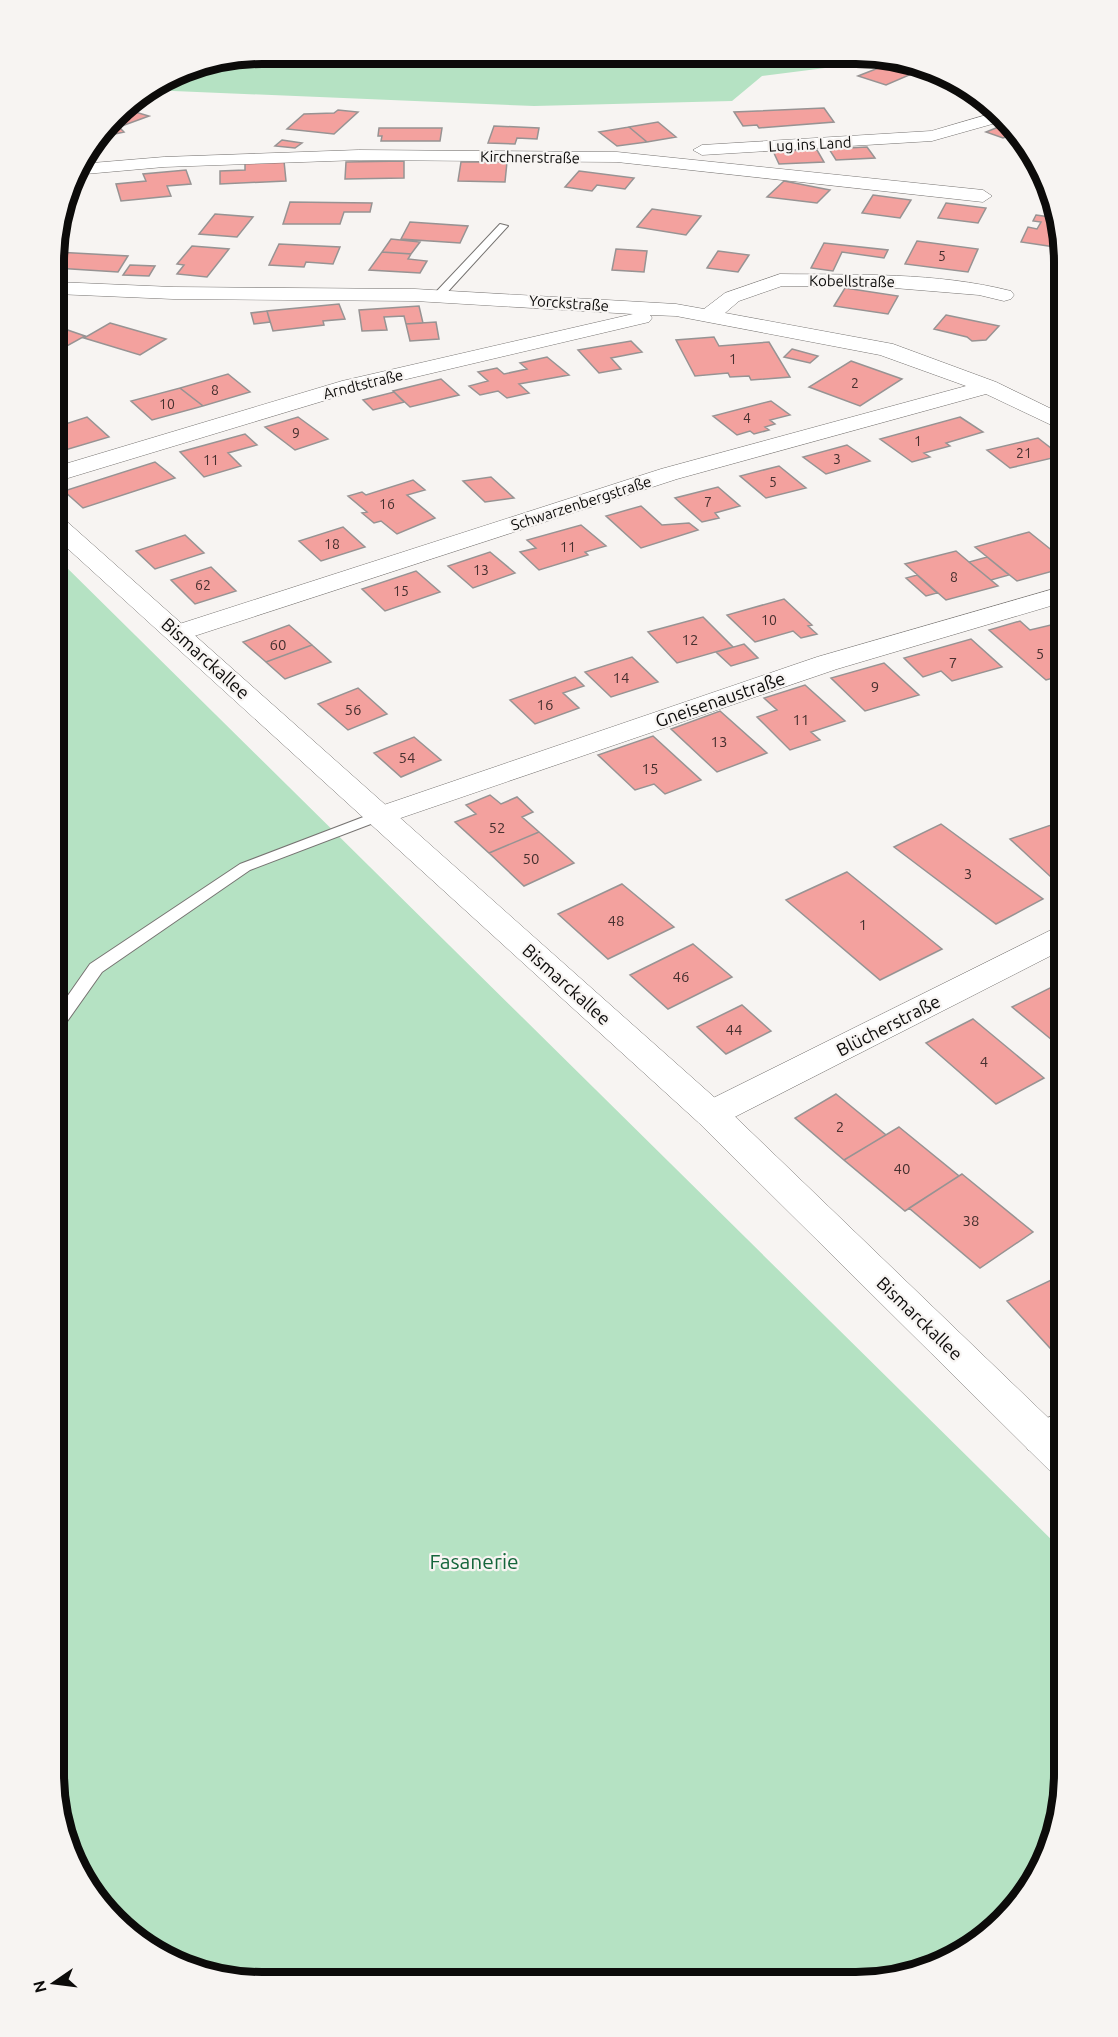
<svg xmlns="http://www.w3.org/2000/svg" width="1118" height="2037" font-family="Ubuntu,sans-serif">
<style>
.green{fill:#b5e2c3}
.building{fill:#f3a19e;stroke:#979393;stroke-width:1.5}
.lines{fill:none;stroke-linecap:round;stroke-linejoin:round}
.lane-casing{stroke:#767371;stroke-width:2}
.street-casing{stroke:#767371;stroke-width:1}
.secondary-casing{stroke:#767371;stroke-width:1}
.lane{fill:#fff;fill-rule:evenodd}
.street{fill:#fff;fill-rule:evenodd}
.secondary{fill:#fff;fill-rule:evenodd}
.labels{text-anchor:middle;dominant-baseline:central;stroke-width:4.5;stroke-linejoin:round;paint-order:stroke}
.far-number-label{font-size:14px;fill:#46302f}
.far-street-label{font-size:15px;fill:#0c0b0a;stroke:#f7f4f2}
.number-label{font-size:15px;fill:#46302f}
.street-label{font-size:18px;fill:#0c0b0a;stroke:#f7f4f2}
.near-park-label{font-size:21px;fill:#15663c;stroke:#f7f4f2}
.rim{fill:none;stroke:#0c0b0a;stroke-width:8}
</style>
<rect width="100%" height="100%" fill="#f7f4f2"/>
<path class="green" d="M262 54 896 58 920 70 888 60 762 76 732 101 534 106 150 90 183 70Z
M55 556 1064 1552V1789L1053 1842 1021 1901 982 1940 923 1972 856 1983 235 1981 182 1967 125 1932 65 1842 54 1775Z"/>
<path class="building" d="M886 65 914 73 886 85 858 76Z
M824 108 834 122 759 128 757 125 743 126 734 112Z
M125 109 149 116 119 127 124 132 101 137Z
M338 110 358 112 334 134 287 129 304 114 334 113Z
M658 122 676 137 647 142 629 127Z
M1006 124 1012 135 1003 138 986 132Z
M494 126 539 128 537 139 517 138 515 144 488 143Z
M629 127 647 142 617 146 599 132Z
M379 128H442L440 141H381L382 136H378Z
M282 140 302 143 295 148 275 146Z
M867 147 875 158 836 160 829 149Z
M817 150 824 162 779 164 773 151Z
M284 161 286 181 220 184V171L245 170V162Z
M404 161V178L345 179 346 162Z
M461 162H507L505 182 458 181Z
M186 170 191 184 167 186 171 196 121 201 116 184 146 181 143 174Z
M579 171 634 178 625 189 597 185 592 191 565 187Z
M784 181 830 190 817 203 767 197Z
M873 195 911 200 900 218 862 213Z
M290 202 372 203 370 212H344L340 224H283Z
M946 203 986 208 978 223 938 218Z
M652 209 701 216 686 235 637 227Z
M215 214 253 217 237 237 199 234Z
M1036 215 1057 218 1062 248 1021 242 1028 227 1037 229 1041 222 1033 221Z
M410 222 468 226 460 243 401 239Z
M391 239 420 242 411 254 382 252Z
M917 241 978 249 968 272 905 264Z
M824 243 888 250 884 258 842 252 833 271 811 268Z
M279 244 340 247 333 264 306 262 304 267 269 265Z
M192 246 229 249 207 277 177 274 184 265 177 264Z
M616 249 647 251 644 272 612 270Z
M718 251 749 255 738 272 707 268Z
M56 252 128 256 118 272 56 268Z
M382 252 411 254 408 259 427 261 420 273 369 270Z
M130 265 155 266 149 276 123 275Z
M845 288 898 296 888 314 834 306Z
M339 304 345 319 323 321 324 325 273 331 267 311Z
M419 306 423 323 406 324 404 316 384 317 387 330 362 331 359 310Z
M267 311 270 322 254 324 251 313Z
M946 315 999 326 986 340 972 341 967 337 934 329Z
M436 322 439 339 410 341 406 324Z
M110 323 166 339 140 355 84 338Z
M56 326 85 336 56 352Z
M714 337 719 346 769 342 790 377 751 380 749 376 730 377 728 373 695 376 676 340Z
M631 341 642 352 611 358 621 369 599 373 578 350Z
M792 349 818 356 810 363 784 357Z
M547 357 569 375 519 384 529 393 507 398 498 391 480 395 469 386 488 381 478 372 497 368 504 374 527 369 520 363Z
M851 361 902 379 860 406 809 387Z
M228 374 250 392 203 406 180 388Z
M441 379 459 395 410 407 393 391Z
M180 388 203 406 152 420 131 401Z
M394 392 404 402 373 410 363 400Z
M771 401 790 415 770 420 775 424 765 427 769 430 754 434 750 431 737 435 713 416Z
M87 417 109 437 55 453 56 427Z
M298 417 328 439 295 450 265 427Z
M960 417 983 432 946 443 950 446 924 453 930 457 912 462 880 439Z
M245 434 257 445 228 453 241 466 204 477 180 452Z
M1038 438 1061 456 1010 468 987 450Z
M847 445 870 461 826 474 803 457Z
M155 462 175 478 83 508 64 491Z
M779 466 806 488 766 498 740 476Z
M491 477 514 498 485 502 463 481Z
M413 480 425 490 407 495 435 518 397 534 381 521 374 523 362 513 367 512 348 496 362 492 366 495Z
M718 487 740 506 715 513 719 518 702 522 675 498Z
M641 506 662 525 689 523 698 530 641 548 606 516Z
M581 525 606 546 585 552 588 555 539 570 520 552 536 548 527 540Z
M343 527 365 547 321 561 299 541Z
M1029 532 1064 560V568L1017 581 975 547Z
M185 535 204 553 155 569 136 551Z
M956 551 969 562 998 586 946 600 905 564Z
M490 552 515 573 473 588 448 566Z
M987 557 1009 575 991 580 969 562Z
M211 567 236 591 195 604 171 580Z
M416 571 440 592 385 611 362 589Z
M917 575 937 593 926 596 906 578Z
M784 599 812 625 808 626 817 634 801 638 793 631 755 642 727 615Z
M703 617 733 647 677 663 648 632Z
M1020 621 1030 630 1055 624 1064 631V675L1046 680 989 630Z
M289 625 312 645 266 662 243 642Z
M971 639 1002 667 952 681 941 671 923 677 904 658Z
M744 644 758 658 731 666 716 652Z
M312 645 331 662 285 679 266 662Z
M632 657 658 682 611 697 585 672Z
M884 663 919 695 865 711 831 678Z
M575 677 584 686 563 693 579 708 535 724 510 700Z
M805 685 845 721 811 732 820 740 790 750 757 717 777 710 764 698Z
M358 688 387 714 348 730 318 704Z
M720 711 767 753 717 772 671 729Z
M653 736 701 780 665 794 654 784 635 790 598 755Z
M414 737 441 760 401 777 374 753Z
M490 795 501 804 517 797 533 812 522 817 539 832 489 853 455 822 476 814 466 805Z
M1064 821V838L1051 825Z
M941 824 1043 899 996 924 894 847Z
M1051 825 1064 838V874L1052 878 1010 839Z
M539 832 574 863 524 886 489 853Z
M847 872 942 949 880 980 786 900Z
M622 884 674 927 608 959 558 914Z
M693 944 732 977 668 1009 630 975Z
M1064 981V1050L1012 1007Z
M742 1005 771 1031 726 1054 697 1027Z
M973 1019 1044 1078 996 1104 926 1043Z
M836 1094 886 1135 844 1160 795 1118Z
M899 1127 959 1176 905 1211 844 1160Z
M962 1174 1033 1232 980 1268 909 1208Z
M1064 1274V1357L1060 1359 1007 1301Z"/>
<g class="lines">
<defs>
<path id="lane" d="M500 224 508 226 442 298H434V294Z
M379 811 384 813 386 816 384 819 250 870 102 972 61 1030 55 1032V1014L90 964 240 864Z"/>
<path id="street" d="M997 112 1003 121 932 141 702 155 693 150 702 145 931 131Z
M359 150 617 152 983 190 992 196 983 202 617 162 359 160 164 167 74 175 80 164 164 157Z
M780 274C857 275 936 272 1011 291L1014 295 1011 299 1004 301 979 295 882 287 782 286 739 301 725 313 893 344 996 382 1064 415V431L986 394 677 479 179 641 170 639 166 633 170 627 661 469 966 386 880 355 676 316 650 315 652 318 649 322 356 391 55 482V467L342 381 633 314 415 301 173 299 56 294V282L173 287 415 289 676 304 704 309 725 293Z
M1064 586V602L837 669 389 822 379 825 369 822 364 816 369 810 817 657Z
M1064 926V949L723 1123 711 1126 699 1123 694 1114 699 1105 1053 929Z
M1064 1411V1446L1042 1455 1028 1450 1022 1438 1028 1426Z"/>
<path id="secondary" d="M55 517 64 519 723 1105 1064 1433V1476L1050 1471 699 1123 55 537Z"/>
</defs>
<use href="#lane" class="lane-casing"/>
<use href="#street" class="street-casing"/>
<use href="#secondary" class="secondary-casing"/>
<use href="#lane" class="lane"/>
<use href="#street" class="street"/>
<use href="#secondary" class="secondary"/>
</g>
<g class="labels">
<g class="far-number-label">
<text x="942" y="256">5</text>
<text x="733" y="359">1</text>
<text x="855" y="383">2</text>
<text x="215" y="390">8</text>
<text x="167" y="404">10</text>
<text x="747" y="418">4</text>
<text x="296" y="433">9</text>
<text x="918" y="441">1</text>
<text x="1024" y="453">21</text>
<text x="837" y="459">3</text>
<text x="211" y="460">11</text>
<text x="773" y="482">5</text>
<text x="708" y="502">7</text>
<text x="387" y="504">16</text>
<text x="332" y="544">18</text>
<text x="568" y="547">11</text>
<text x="481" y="570">13</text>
<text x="954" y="577">8</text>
<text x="203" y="585">62</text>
<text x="401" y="591">15</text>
<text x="769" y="620">10</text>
</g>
<g class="far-street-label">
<text transform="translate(810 144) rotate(-3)">Lug ins Land</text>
<text transform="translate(530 157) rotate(1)">Kirchnerstraße</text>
<text transform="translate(852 281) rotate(1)">Kobellstraße</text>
<text transform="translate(569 303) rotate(4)">Yorckstraße</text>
<text transform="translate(363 384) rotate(-14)">Arndtstraße</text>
<text transform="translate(581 503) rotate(-18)">Schwarzenbergstraße</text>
</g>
<g class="number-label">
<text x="690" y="639">12</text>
<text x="278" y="644">60</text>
<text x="1040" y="653">5</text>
<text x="953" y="662">7</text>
<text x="621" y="677">14</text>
<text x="875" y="686">9</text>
<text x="545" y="704">16</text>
<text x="353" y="709">56</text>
<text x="801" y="719">11</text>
<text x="719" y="741">13</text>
<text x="407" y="757">54</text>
<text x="650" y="768">15</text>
<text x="497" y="827">52</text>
<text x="531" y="858">50</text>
<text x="968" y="873">3</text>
<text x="616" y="920">48</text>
<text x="863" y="924">1</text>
<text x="681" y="976">46</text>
<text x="734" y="1029">44</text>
<text x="984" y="1061">4</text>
<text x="840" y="1126">2</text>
<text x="902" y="1168">40</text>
<text x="971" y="1220">38</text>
</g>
<g class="street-label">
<text transform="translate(206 658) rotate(42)">Bismarckallee</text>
<text transform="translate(720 699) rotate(-19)">Gneisenaustraße</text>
<text transform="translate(567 984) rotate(42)">Bismarckallee</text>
<text transform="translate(888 1025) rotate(-27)">Blücherstraße</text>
<text transform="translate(920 1318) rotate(44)">Bismarckallee</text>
</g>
<g class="near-park-label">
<text x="474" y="1561">Fasanerie</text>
</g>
</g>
<path d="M0 0H1118V2037H0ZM262 64H856A198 198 0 0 1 1054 262V1774A198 198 0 0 1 856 1972H262A198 198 0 0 1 64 1774V262A198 198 0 0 1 262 64Z" fill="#f7f4f2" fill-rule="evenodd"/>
<path class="rim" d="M262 64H856A198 198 0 0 1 1054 262V1774A198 198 0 0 1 856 1972H262A198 198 0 0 1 64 1774V262A198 198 0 0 1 262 64Z"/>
<g transform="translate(54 1983) rotate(256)" stroke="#f7f4f2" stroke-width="4.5" paint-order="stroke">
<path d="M0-4.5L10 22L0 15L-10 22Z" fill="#0c0b0a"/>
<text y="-9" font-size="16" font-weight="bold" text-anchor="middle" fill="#0c0b0a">N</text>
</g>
</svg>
